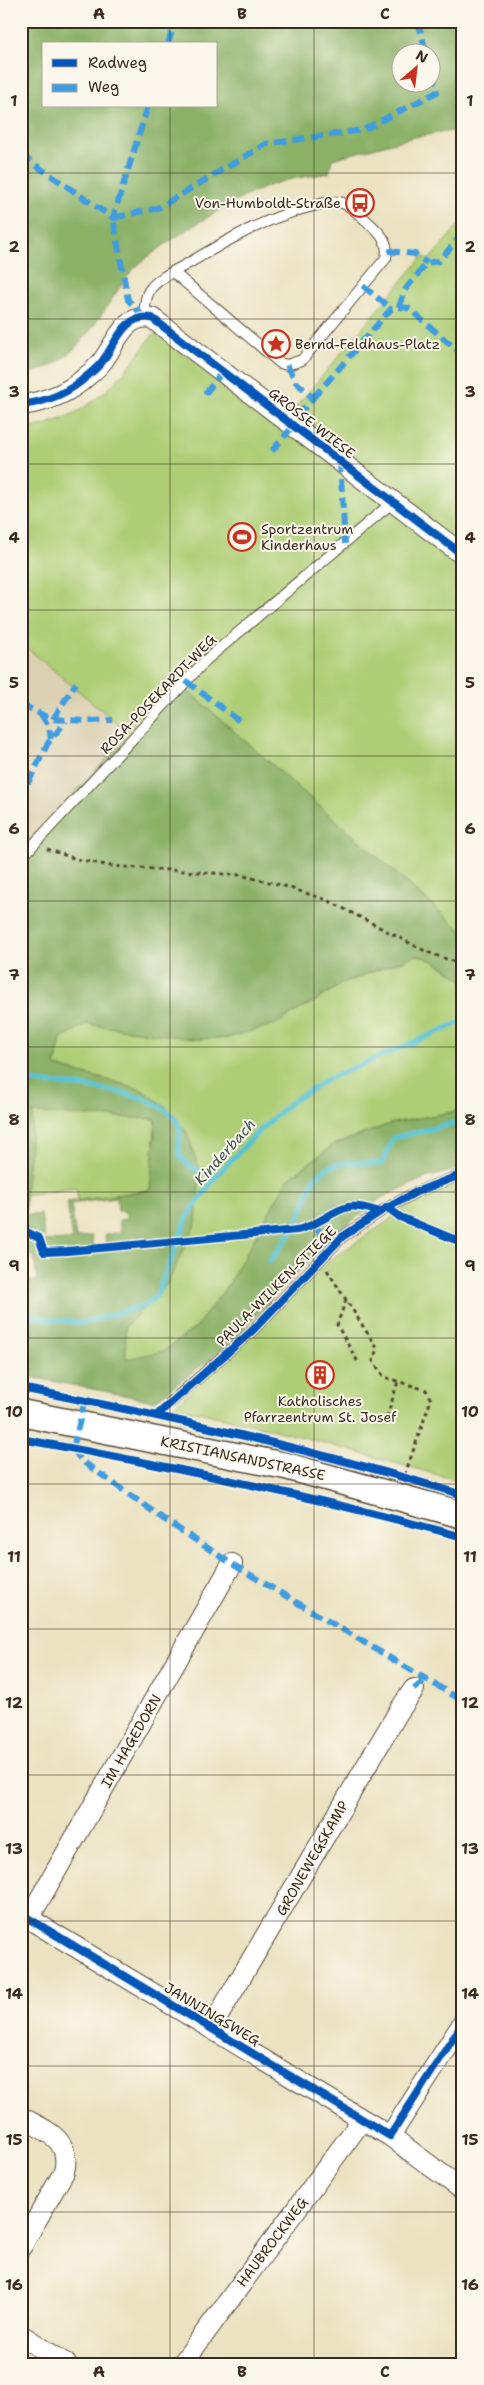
<svg xmlns="http://www.w3.org/2000/svg" width="484" height="2385" font-family="'Shantell Sans',sans-serif">
<style>
.built{fill:#dbd0b1}
.green{fill:#adce75;stroke:#747c4a}
.forest{fill:#8ab166;stroke:#626e42;fill-rule:evenodd}
.lines{fill:none;stroke-linecap:round;stroke-linejoin:round}
.stream{stroke:#58c2d2;stroke-width:5.5}
.service-casing{stroke:#554636;stroke-width:12}
.minor-casing{stroke:#554636;stroke-width:22}
.tertiary-casing{stroke:#554636;stroke-width:29}
.path{stroke:#554636;stroke-width:3;stroke-dasharray:4 4;stroke-linecap:butt}
.service{stroke:#fff;stroke-width:10}
.minor{stroke:#fff;stroke-width:20}
.tertiary{stroke:#fff;stroke-width:26}
.quiet{stroke:#3f9ce0;stroke-width:6;stroke-dasharray:12 6;stroke-linecap:butt}
.cycleway-casing{stroke:#fbf7ec;stroke-width:11}
.cycleway{stroke:#0057b8;stroke-width:8}
.grid{fill:none;stroke:#3b2a1e;stroke-width:1;stroke-opacity:0.55}
.labels{text-anchor:middle;dominant-baseline:central;stroke-width:4;stroke-linejoin:round;paint-order:stroke}
.poi-label{font-size:14px;fill:#3b2a1e;stroke:#fbf7ec;text-anchor:start}
.street-label{font-size:14px;fill:#3b2a1e;stroke:#fbf7ec}
.water-label{font-size:15px;font-style:italic;fill:#445854;stroke:#fbf7ec}
.neatline{fill:none;stroke:#3b2a1e;stroke-width:2}
.grid-label{font-size:16px;text-anchor:middle;font-weight:bold;fill:#3b2a1e}
</style>
<rect width="100%" height="100%" fill="#fbf7ec"/>
<filter id="ink" filterUnits="userSpaceOnUse"><feTurbulence type="fractalNoise" baseFrequency=".02" numOctaves="2"/><feDisplacementMap in="SourceGraphic" scale="10" xChannelSelector="R" yChannelSelector="G"/><feConvolveMatrix kernelMatrix="1 2 1 2 8 2 1 2 1" color-interpolation-filters="sRGB"/></filter>
<filter id="wash" filterUnits="userSpaceOnUse"><feTurbulence type="fractalNoise" baseFrequency=".0096" numOctaves="4" result="noise"/><feDisplacementMap in="SourceGraphic" scale="20" xChannelSelector="R" yChannelSelector="G"/><feGaussianBlur stdDeviation="1.12" result="paint"/><feColorMatrix in="noise" values="0 0 0 0 0 0 0 0 0 0 0 0 0 0 0 0 0 1.4 0 .05"/><feComposite in="paint" operator="in"/></filter>
<g filter="url(#wash)">
<rect width="100%" height="100%" fill="#ebe2c1"/>
<path class="built" d="M21 643 130 734 21 849Z"/>
<path class="green" d="M463 220V932L179 683 130 734 21 643V430C87 419 115 387 152 336L159 333 280 426 423 256 429 260Z
M417 955 434 961 463 980V1110L393 1123 333 1145 288 1179 228 1285 195 1328 164 1351 126 1360 125 1327 168 1283 187 1133 166 1107 140 1089 55 1066 61 1038 86 1024 194 1039 227 1038 313 1003 343 983Z
M33 1113 156 1119 150 1190 78 1201 76 1188 25 1195Z
M463 1181V1482L299 1436 174 1406 229 1358 331 1259 388 1221 407 1204 436 1188Z"/>
<path class="forest" d="M21 21H463V135L452 131 414 137 332 159 329 173C313 176 296 177 280 182 248 190 152 248 131 272 111 297 91 337 66 356 53 367 37 371 21 376ZM44 44H216V106H44ZM402 52H432V82H402Z
M179 683 463 932V980L434 961 417 955 343 983 276 1024 227 1038 194 1039 86 1024 61 1038 55 1066 140 1089 166 1107 187 1133 200 1171 196 1223 168 1283 125 1327 126 1359 164 1351 195 1328 228 1285 288 1179 333 1145 393 1123 463 1110V1168L425 1178 383 1197 335 1234 232 1340 207 1362 154 1401 21 1375V1283L37 1280 34 1255 21 1256V849ZM33 1113 156 1119 150 1190 67 1202 72 1240 45 1241 41 1214 26 1215 25 1195ZM117 1198 118 1211H125L126 1219 119 1220 121 1232 105 1235 106 1244 93 1246 92 1236 76 1238 71 1204Z"/>
<g class="lines">
<path class="stream" d="M21 1081C62 1085 153 1087 177 1121 186 1134 172 1150 184 1161 191 1168 205 1173 215 1178
M270 1261C281 1246 293 1233 300 1216 311 1189 309 1170 343 1163 355 1161 370 1164 382 1164L393 1138 463 1121
M21 1310 40 1318 83 1323 146 1305 157 1295 188 1216 216 1176 260 1130 290 1103 328 1079 463 1021"/>
</g>
</g>
<g filter="url(#ink)">
<g class="lines">
<defs>
<path id="service" d="M144 317C145 307 145 295 151 288 160 277 177 270 189 263 229 239 264 219 309 207 319 205 329 200 339 202 351 204 363 218 372 226 383 236 389 244 386 258L302 360 287 365 280 363 173 272
M21 858 206 660 394 501
M21 1233 27 1232
M170 1403 253 1330 342 1237 380 1212 416 1192 463 1174"/>
<path id="minor" d="M21 405C46 402 69 393 87 376 92 372 97 368 101 363 116 345 123 313 152 318L463 555
M21 1914 390 2136 463 2190
M29 1918 232 1564
M211 2028 399 1711 414 1689
M21 2117C46 2131 72 2139 64 2172L21 2247
M390 2136 463 2023
M21 2335 66 2364
M182 2364 362 2120"/>
<path id="tertiary" d="M21 1413 286 1466 463 1515"/>
</defs>
<use href="#service" class="service-casing"/>
<use href="#minor" class="minor-casing"/>
<use href="#tertiary" class="tertiary-casing"/>
<path class="path" d="M47 849 76 859 111 866 240 875 281 885 327 900 427 952 463 965
M327 1270 377 1348 373 1361 384 1377 426 1390 431 1400 404 1477
M346 1300 337 1325 359 1364
M387 1417 398 1381"/>
<use href="#service" class="service"/>
<use href="#minor" class="minor"/>
<use href="#tertiary" class="tertiary"/>
<path class="quiet" d="M418 21 426 52
M168 44 175 21
M21 155 113 218 148 106
M388 251 415 254 427 263
M363 286 391 309
M399 307 405 290 427 263 439 261 463 233
M144 317 128 300 113 218 158 208 266 144 363 130 437 92 432 72
M287 365 296 382 313 398 291 423
M205 394 223 371
M313 398 391 309 399 307 408 308 463 355
M272 451 294 425
M340 461 345 544
M186 681 242 723
M21 704 50 719 88 721 113 720
M41 714 49 727 51 739
M53 719 76 683
M28 783 48 743 66 721
M314 1225 332 1247
M73 1448 85 1400
M73 1449 82 1461 165 1520 232 1564 463 1701
M414 1689 426 1679"/>
<defs>
<path id="cycleway" d="M21 405C46 402 69 393 87 376 92 372 97 368 101 363 116 345 123 313 152 318L463 555
M387 1207 400 1217 463 1243
M21 1233 27 1232 39 1238 44 1252 67 1251 297 1230C317 1226 332 1211 348 1207 358 1205 370 1209 380 1212
M21 1388C170 1417 318 1450 463 1495
M157 1415 253 1330 342 1237 380 1212 416 1192 463 1174
M21 1439C170 1466 317 1497 463 1537
M21 1914 390 2136 463 2023"/>
</defs>
<use href="#cycleway" class="cycleway-casing"/>
<use href="#cycleway" class="cycleway"/>
</g>
</g>
<path class="grid" d="M170 21V44M314 21V2364M170 106V2364M21 173H463M21 319H463M21 464H463M21 610H463M21 756H463M21 901H463M21 1047H463M21 1192H463M21 1338H463M21 1484H463M21 1629H463M21 1775H463M21 1921H463M21 2066H463M21 2212H463"/>
<defs>
<symbol id="bus-ring" viewBox="-11 -11 22 22"><circle r="9.5" fill="#fbf7ec" stroke="#c8321e" stroke-width="1.5"/><path d="M-5-6H5V4H4V6H2V4H-2V6H-4V4H-5ZM-3.5-4V0h7V-4ZM-3.5 1.2v1.5H-2V1.2ZM2 1.2v1.5H3.5V1.2Z" fill="#c8321e"/></symbol>
<symbol id="sight-ring" viewBox="-11 -11 22 22"><circle r="9.5" fill="#fbf7ec" stroke="#c8321e" stroke-width="1.5"/><path d="M0-6L1.8-2.2L6-1.7L2.9 1.2L3.7 5.4L0 3.3L-3.7 5.4L-2.9 1.2L-6-1.7L-1.8-2.2Z" fill="#c8321e"/></symbol>
<symbol id="stadium-ring" viewBox="-11 -11 22 22"><circle r="9.5" fill="#fbf7ec" stroke="#c8321e" stroke-width="1.5"/><path d="M0-5a6.5 5 0 1 0 0 10a6.5 5 0 1 0 0-10ZM-3.5-1.8h7v3.6h-7Z" fill="#c8321e"/></symbol>
<symbol id="building-ring" viewBox="-11 -11 22 22"><circle r="9.5" fill="#fbf7ec" stroke="#c8321e" stroke-width="1.5"/><path d="M-4-6H4V6H1V3H-1V6H-4ZM-2.5-4.3h1.7v1.8h-1.7ZM.8-4.3h1.7v1.8H.8ZM-2.5-1h1.7V.8h-1.7ZM.8-1h1.7V.8H.8Z" fill="#c8321e"/></symbol>
</defs>
<g fill-rule="evenodd">
<use href="#bus-ring" x="344" y="187" width="32" height="32"/>
<use href="#sight-ring" x="260" y="328" width="32" height="32"/>
<use href="#stadium-ring" x="226" y="521" width="32" height="32"/>
<use href="#building-ring" x="304" y="1359" width="32" height="32"/>
</g>
<g class="labels">
<g class="poi-label">
<text x="341" y="203" text-anchor="end">Von-Humboldt-Straße</text>
<text x="295" y="344">Bernd-Feldhaus-Platz</text>
<text x="261" y="529">Sportzentrum<tspan x="261" dy="16">Kinderhaus</tspan></text>
<text x="320" y="1401" text-anchor="middle">Katholisches<tspan x="320" dy="16">Pfarrzentrum St. Josef</tspan></text>
</g>
<g class="street-label">
<text transform="translate(312 423) rotate(38)">GROSSE WIESE</text>
<text transform="translate(158 694) rotate(-46)">ROSA-POSEKARDT-WEG</text>
<text transform="translate(276 1286) rotate(-45)">PAULA-WILKEN-STIEGE</text>
<text transform="translate(243 1458) rotate(12)">KRISTIANSANDSTRASSE</text>
<text transform="translate(131 1741) rotate(-60)">IM HAGEDORN</text>
<text transform="translate(312 1858) rotate(-60)">GRONEWEGSKAMP</text>
<text transform="translate(212 2014) rotate(31)">JANNINGSWEG</text>
<text transform="translate(272 2242) rotate(-53)">HAUBROCKWEG</text>
</g>
<g class="water-label">
<text transform="translate(225 1152) rotate(-48)">Kinderbach</text>
</g>
</g>
<rect width="484" height="2385" fill="none" stroke="#fbf7ec" stroke-width="55"/>
<rect x="42" y="42" width="175" height="65" fill="#fbf7ec" stroke="#aea59a"/>
<rect x="52" y="59" width="25" height="8" fill="#0057b8" stroke="#aea59a"/>
<text x="88" y="68" font-size="15" fill="#3b2a1e">Radweg</text>
<rect x="52" y="84" width="25" height="8" fill="#3f9ce0" stroke="#aea59a"/>
<text x="88" y="92" font-size="15" fill="#3b2a1e">Weg</text>
<g transform="translate(416 68) rotate(28)"><circle r="24" fill="#fbf7ec" stroke="#aea59a"/>
<path d="M0-4L9 19L0 12L-9 19Z" fill="#c8321e"/>
<text y="-8" font-size="14" font-weight="bold" text-anchor="middle" fill="#3b2a1e">N</text>
</g>
<rect x="28" y="28" width="428" height="2330" class="neatline"/>
<g class="grid-label">
<text x="99" y="19">A</text>
<text x="242" y="19">B</text>
<text x="385" y="19">C</text>
<text x="14" y="106">1</text>
<text x="470" y="106">1</text>
<text x="14" y="252">2</text>
<text x="470" y="252">2</text>
<text x="14" y="397">3</text>
<text x="470" y="397">3</text>
<text x="14" y="543">4</text>
<text x="470" y="543">4</text>
<text x="14" y="688">5</text>
<text x="470" y="688">5</text>
<text x="14" y="834">6</text>
<text x="470" y="834">6</text>
<text x="14" y="980">7</text>
<text x="470" y="980">7</text>
<text x="14" y="1125">8</text>
<text x="470" y="1125">8</text>
<text x="14" y="1271">9</text>
<text x="470" y="1271">9</text>
<text x="14" y="1417">10</text>
<text x="470" y="1417">10</text>
<text x="14" y="1562">11</text>
<text x="470" y="1562">11</text>
<text x="14" y="1708">12</text>
<text x="470" y="1708">12</text>
<text x="14" y="1854">13</text>
<text x="470" y="1854">13</text>
<text x="14" y="1999">14</text>
<text x="470" y="1999">14</text>
<text x="14" y="2145">15</text>
<text x="470" y="2145">15</text>
<text x="14" y="2290">16</text>
<text x="470" y="2290">16</text>
<text x="99" y="2377">A</text>
<text x="242" y="2377">B</text>
<text x="385" y="2377">C</text>
</g>
</svg>
